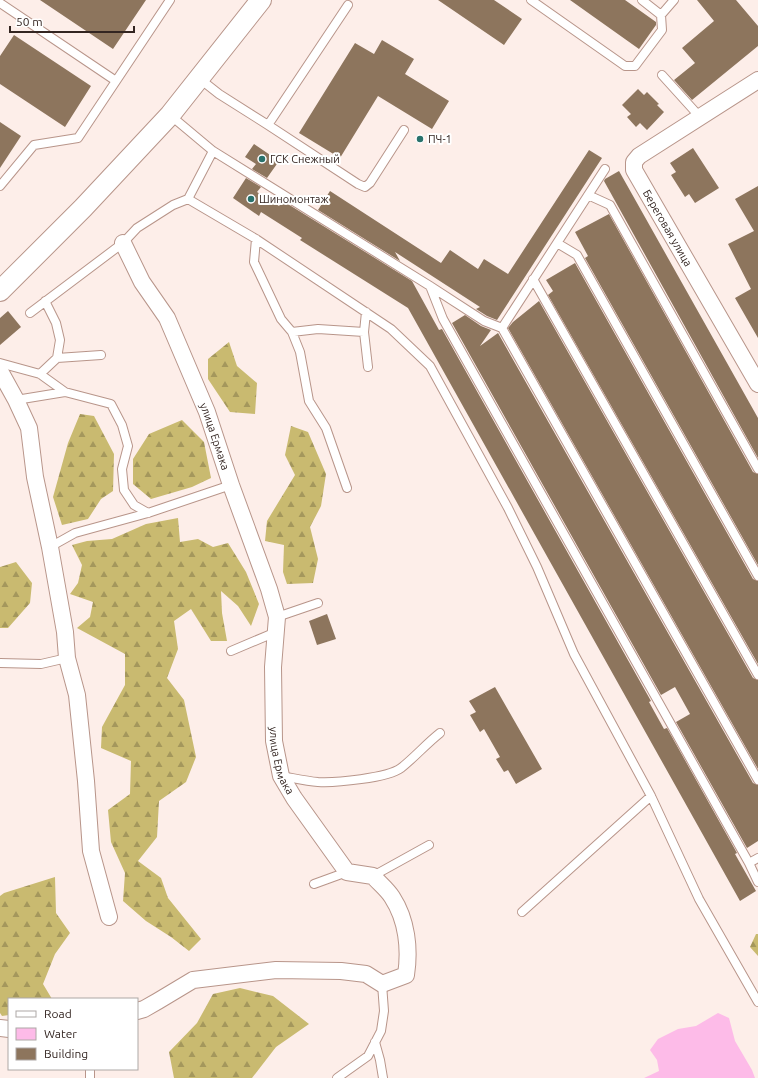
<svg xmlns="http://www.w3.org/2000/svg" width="758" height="1078" font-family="Ubuntu,sans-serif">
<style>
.forest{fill:url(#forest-firs)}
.water{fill:#fdbbe8}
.building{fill:#8d755d}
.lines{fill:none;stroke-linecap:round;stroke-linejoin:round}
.service-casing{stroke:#b8958a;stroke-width:10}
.minor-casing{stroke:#b8958a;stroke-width:18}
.tertiary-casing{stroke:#b8958a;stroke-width:22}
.service{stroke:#fff;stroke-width:8}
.minor{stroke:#fff;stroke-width:16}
.tertiary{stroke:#fff;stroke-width:20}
.poi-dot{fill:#29726c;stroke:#fff;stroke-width:1.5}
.labels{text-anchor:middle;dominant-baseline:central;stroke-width:4;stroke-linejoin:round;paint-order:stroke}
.poi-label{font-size:11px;fill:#332521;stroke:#fff;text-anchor:start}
.street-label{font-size:11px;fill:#332521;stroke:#fff}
</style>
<defs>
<pattern id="forest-firs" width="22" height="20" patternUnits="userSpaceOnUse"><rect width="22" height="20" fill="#c9ba70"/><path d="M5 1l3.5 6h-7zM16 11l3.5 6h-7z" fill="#a4975c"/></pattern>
</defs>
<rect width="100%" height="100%" fill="#fdeee9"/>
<path class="forest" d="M229 342 237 366 257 383 255 414 230 412 208 379V359Z
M80 414 94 416 114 454 113 491 101 499 88 519 62 525 53 497 68 443Z
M182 420 204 442 211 478 192 487 151 499 133 484V459L149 434Z
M291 426 308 432 326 474 321 506 310 527 318 559 313 583 287 584 283 572 284 545 265 541 267 521 295 475 285 455Z
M178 518 180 542 198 539 213 547 228 543 246 572 259 604 251 626 238 606 221 591 222 613 227 641H211L191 609 174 621 178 649 167 678 184 700 196 757 186 782 159 801 157 837 138 861 161 878 168 898 201 939 189 951 171 937 146 921 123 901 125 873 111 842 108 810 130 794 131 761 101 748 102 727 125 685V654L77 628 90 617 93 602 70 594 78 583 82 565 72 545 87 541 112 539 146 524Z
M16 562 32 583 30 603 8 628H0V567Z
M55 877 56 913 70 933 55 954 43 984 52 999H9V1015L2 1016 0 1013V896L4 893Z
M756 934H758V956L750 947Z
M240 988 273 996 309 1024 276 1047 252 1078H174L169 1052 197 1023 213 994Z"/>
<path class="water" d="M718 1013 729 1018 735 1041 752 1070 755 1078H644L659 1071 657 1060 650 1050 658 1039 678 1029 696 1026Z"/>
<path class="building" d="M40 0H146L113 49Z
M438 0H494L522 19 504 45Z
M570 0H625L656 22V25L639 49Z
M697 0H736L758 26V46L692 100 674 80 695 63 682 48 714 21Z
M14 35 91 86 65 127 0 84V56Z
M382 40 414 59 405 74 449 101 432 129 378 96 340 158 299 133 355 43 374 54Z
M638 89 644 95 647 92 659 104 657 105 664 112 647 130 640 123 636 127 627 117 631 114 622 105Z
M0 122 21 136 0 168Z
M254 144 279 161 267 178 252 169 256 164 245 157Z
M693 148 719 188 695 203 689 194 685 197 671 175 676 172 670 163Z
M589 150 602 158 497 320 487 316 476 309 480 307 395 252 400 261 318 210 330 191 441 263 450 250 478 269 484 259 508 274Z
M619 171 758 418V458L604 181 605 179Z
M246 178 261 187 257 192 279 206 283 201 412 281 439 330 442 329 651 701 649 702 664 729 667 728 737 853 735 854 756 891 740 901 408 308 300 240 302 238 261 212 259 216 233 198Z
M758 186V338L735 298 751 289 728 244 754 231 735 199Z
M609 214 753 472 758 474V565L585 258 588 256 575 232Z
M575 263 753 579 758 581V664L548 295 553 291 546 280Z
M539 301 753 678 758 680V769L508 328 513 322Z
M8 311 21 327 0 345V318Z
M465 315 481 326 491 330 480 346 498 333 753 783 758 785V841L747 848 676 722 690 714 675 687 661 695 452 323Z
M327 614 336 639 317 645 309 621Z
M495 687 542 769 516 784 508 770 504 772 496 759 500 757 484 729 480 732 470 715 476 712 469 701Z"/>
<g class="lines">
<defs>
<path id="service" d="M531 0 625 66H635L662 30 661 15 674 0
M642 0 661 15
M0 3 116 81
M662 75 700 117
M200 79 219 94 268 125 358 184 365 187 370 183 404 130
M170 115 213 151 430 286 484 321 502 328 605 169
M268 125 348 5
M0 186 34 145 78 138 170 0
M588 195 610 205 758 469
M188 199 256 239 391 329 430 366 508 508 537 567 574 654 651 796 699 899 758 1002
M256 239 254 262 281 319 292 332 300 352 309 401 326 428 347 488
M557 243 577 255 758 576
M533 279 758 675
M430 286 443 319 749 863 758 882
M366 312 364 332 368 367
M30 313 123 243 137 228 173 205 188 199 213 151
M502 328 758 780
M292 332 318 329 364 332
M57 358 101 355
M0 363 40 374 65 392
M40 374 57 358 60 340 56 323 45 301
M16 400 65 392 111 404 122 425 128 446 122 469 124 490 134 505 148 513
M50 547 75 533 148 513 231 485
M277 617 318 603
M231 651 276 632
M0 663 41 664 67 658
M281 776C293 778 306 781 318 782 335 783 388 778 401 768 415 757 426 744 440 733
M749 863 758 858
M373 876 429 845
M314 884 347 872
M522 912 651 796
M375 1042 380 1060 383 1078
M90 1078V1069
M337 1078 368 1056 381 1031 384 1011 382 984"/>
<g id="minor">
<path id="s1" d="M758 80 639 156 634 162V170L758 384"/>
<path id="s2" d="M123 243 142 282 167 318 207 412 231 485 269 589 277 617 273 667 274 741 281 776 294 798 347 872 373 876C379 883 387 889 392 897 407 920 410 949 406 975L382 984 366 974 341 971 276 970 193 980 158 1001 144 1009 137 1011"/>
<path d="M0 371 16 400 29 428 35 477 50 547 65 632 67 658 77 695 86 781 91 851 109 917"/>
<path d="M0 1028 9 1029"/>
</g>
<path id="tertiary" d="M0 291 83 208 170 115 261 0"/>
</defs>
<use href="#service" class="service-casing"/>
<use href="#minor" class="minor-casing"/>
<use href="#tertiary" class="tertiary-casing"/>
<use href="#service" class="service"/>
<use href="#minor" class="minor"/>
<use href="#tertiary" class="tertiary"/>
</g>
<g class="poi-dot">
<circle cx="420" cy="139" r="4"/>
<circle cx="262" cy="159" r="4"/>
<circle cx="251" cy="199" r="4"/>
</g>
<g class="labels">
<g class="poi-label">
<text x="428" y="139">ПЧ-1</text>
<text x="270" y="159">ГСК Снежный</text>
<text x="259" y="199">Шиномонтаж</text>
</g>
<g class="street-label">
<text stroke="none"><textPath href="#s1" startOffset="224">Береговая улица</textPath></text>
<text stroke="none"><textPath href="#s2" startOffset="215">улица Ермака</textPath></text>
<text stroke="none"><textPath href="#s2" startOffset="551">улица Ермака</textPath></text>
</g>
</g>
<rect x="8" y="998" width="130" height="72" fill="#ffffff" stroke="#ada8a6"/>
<rect x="16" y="1011" width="20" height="6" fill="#ffffff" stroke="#ada8a6"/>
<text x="44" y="1018" font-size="12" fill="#332521">Road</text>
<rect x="16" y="1028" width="20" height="12" fill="#fdbbe8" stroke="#ada8a6"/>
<text x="44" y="1038" font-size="12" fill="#332521">Water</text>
<rect x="16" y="1048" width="20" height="12" fill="#8d755d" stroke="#ada8a6"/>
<text x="44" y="1058" font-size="12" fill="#332521">Building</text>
<path d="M10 26v6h124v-6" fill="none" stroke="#332521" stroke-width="2"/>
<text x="16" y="26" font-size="12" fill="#332521" stroke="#ffffff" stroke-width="3" paint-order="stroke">50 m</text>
</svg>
